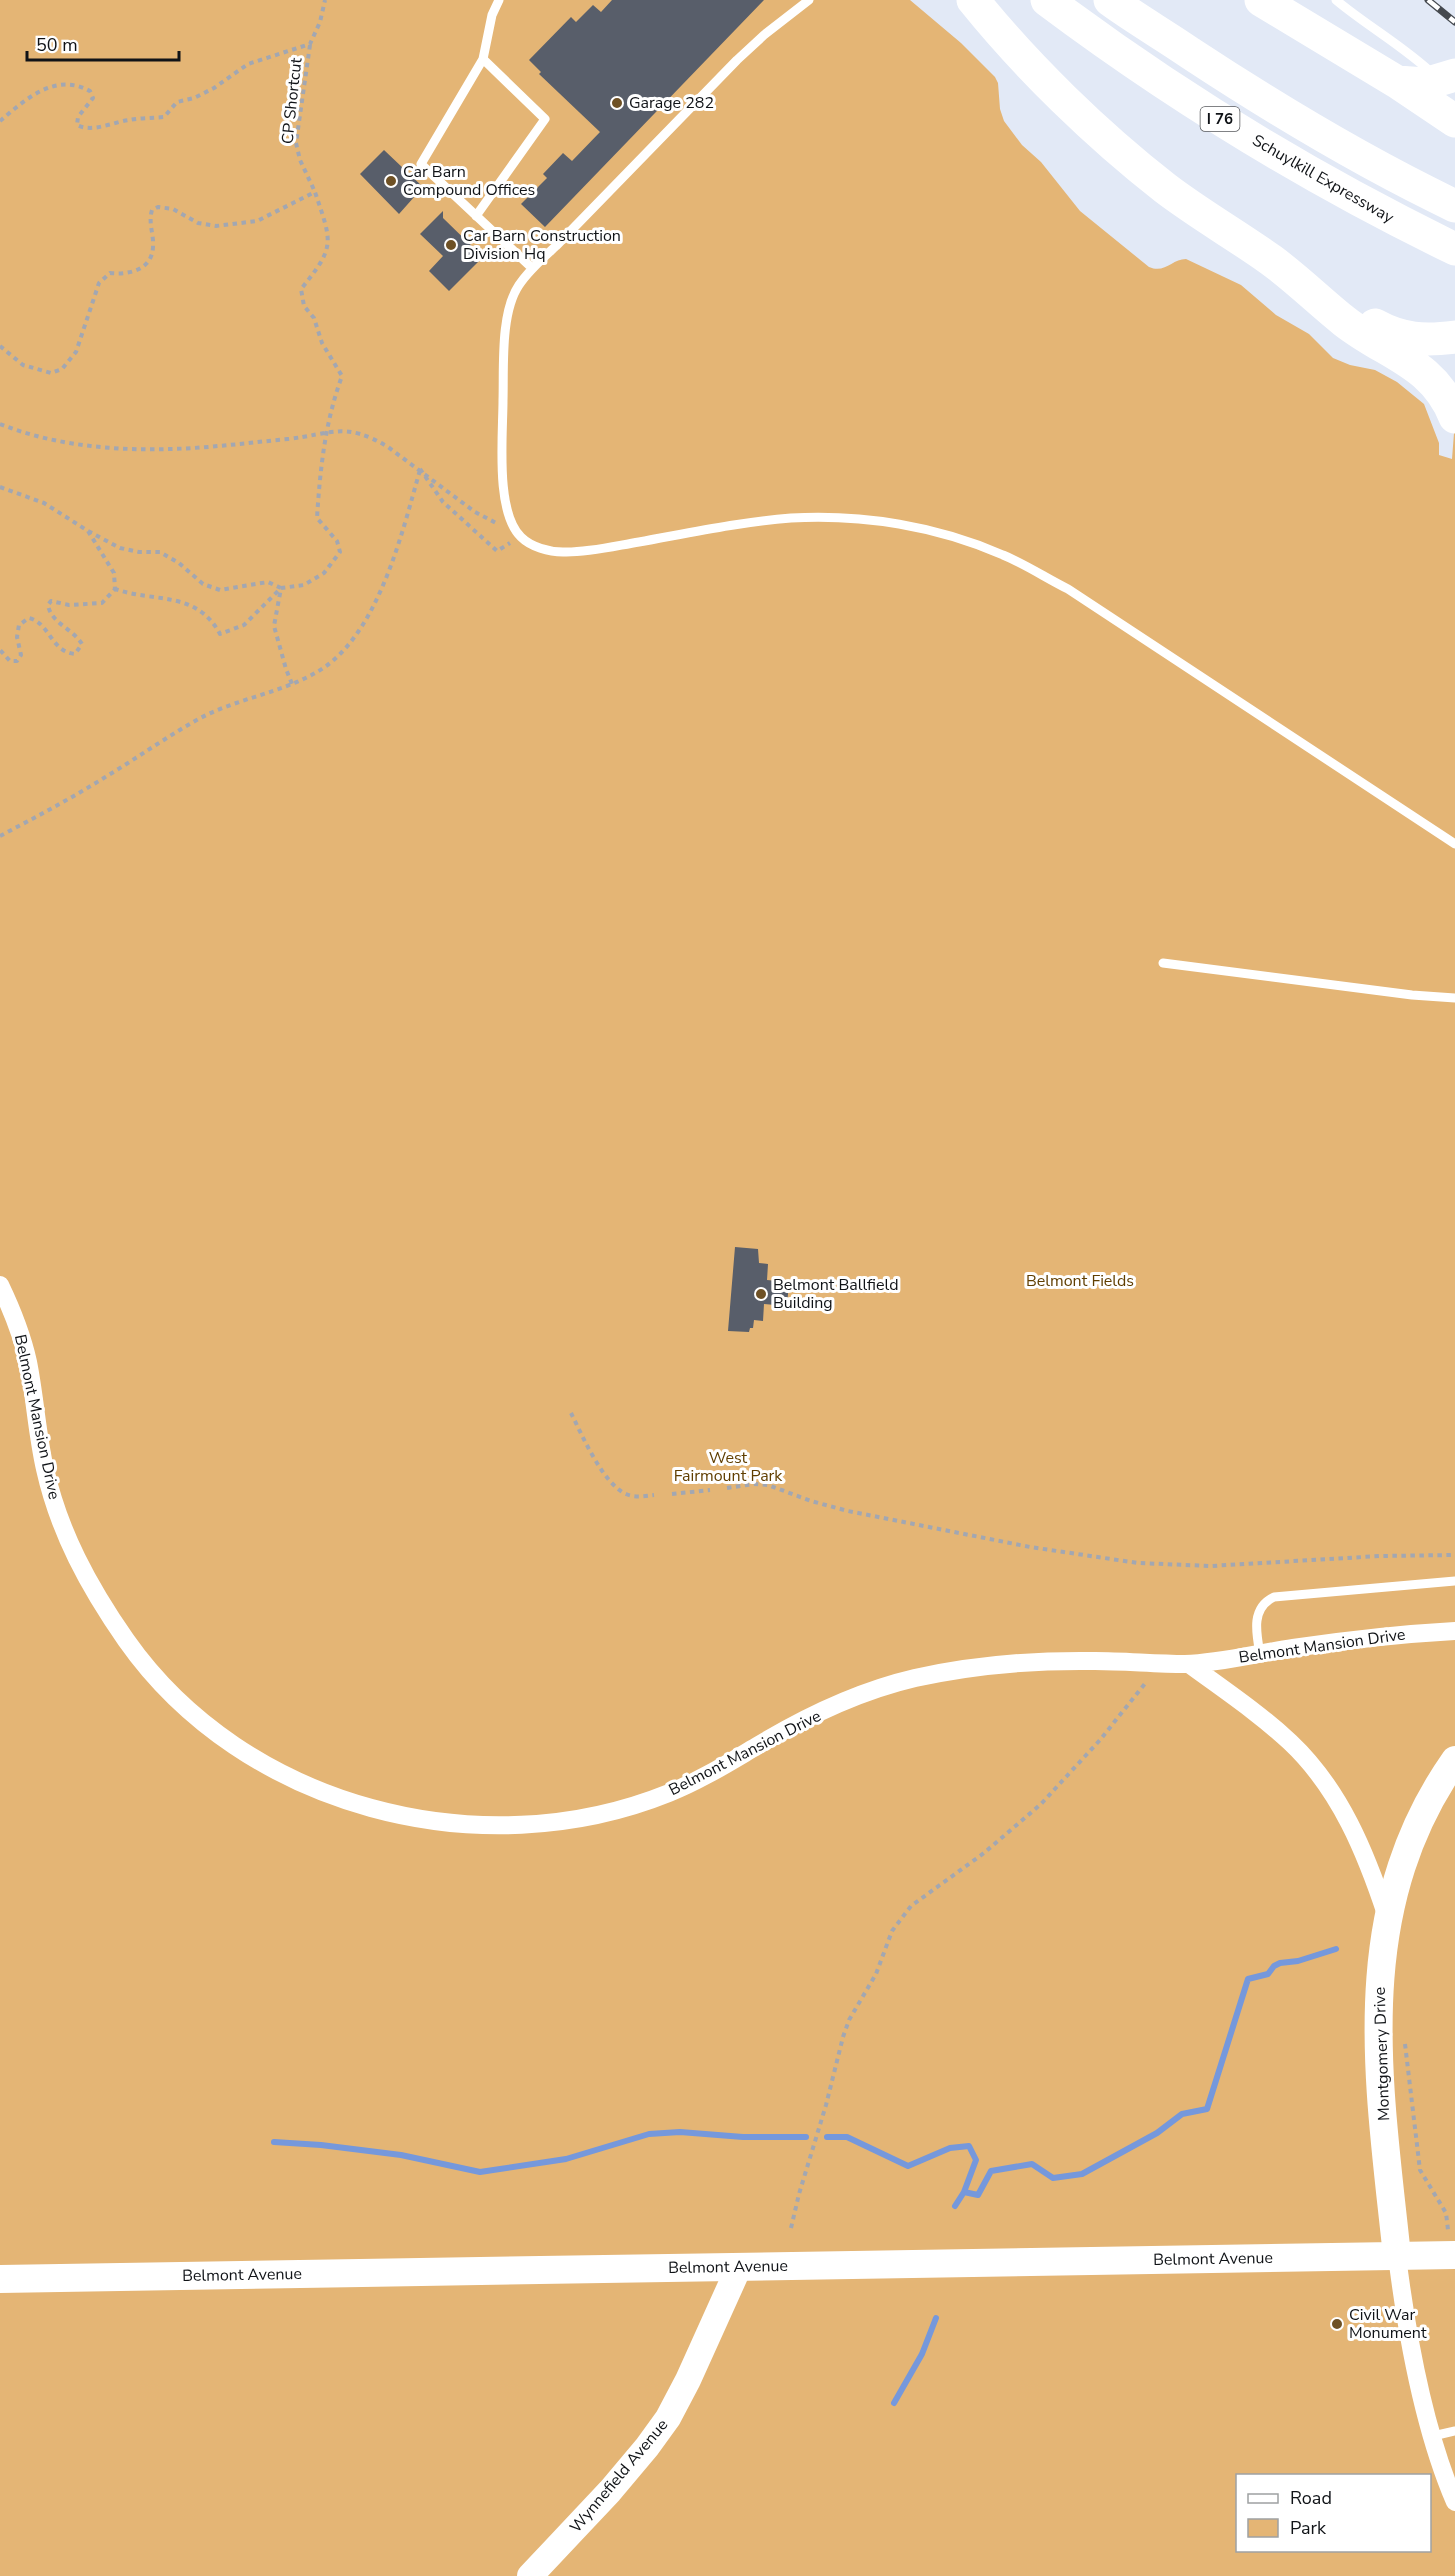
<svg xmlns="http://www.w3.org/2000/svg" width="1455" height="2576" font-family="'Nunito Sans',sans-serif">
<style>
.green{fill:#e4b575;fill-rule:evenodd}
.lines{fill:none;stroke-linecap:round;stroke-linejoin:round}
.stream{stroke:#7598dc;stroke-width:6}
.building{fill:#585e6a}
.path{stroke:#a2a7b2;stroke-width:4;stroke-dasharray:4.5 4.5;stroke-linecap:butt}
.lane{stroke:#fff;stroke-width:9}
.street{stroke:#fff;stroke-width:18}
.secondary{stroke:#fff;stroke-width:26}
.primary{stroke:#fff;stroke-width:28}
.highway{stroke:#fff;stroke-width:33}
.rail-casing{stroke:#45494f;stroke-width:7}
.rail{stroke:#fff;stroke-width:4.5;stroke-dasharray:14;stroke-linecap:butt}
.poi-dot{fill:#6e5125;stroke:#fff;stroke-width:2}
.labels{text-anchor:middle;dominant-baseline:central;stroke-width:6;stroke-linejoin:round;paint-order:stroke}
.shield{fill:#fff;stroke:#585a5d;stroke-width:1.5}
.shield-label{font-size:15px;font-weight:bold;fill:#101317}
.street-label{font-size:16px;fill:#101317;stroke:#fff}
.poi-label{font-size:16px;fill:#101317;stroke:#fff;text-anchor:start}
.park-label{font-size:16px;fill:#603e00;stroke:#fff}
</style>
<rect width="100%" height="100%" fill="#e2e9f6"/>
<path class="green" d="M0 0H910L961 43 995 77 998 83 1000 109 1004 121 1022 145 1041 162 1080 211 1149 267C1165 274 1172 259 1186 259L1241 285 1276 315 1309 334 1333 358 1350 365 1375 370 1397 382 1424 404 1439 443V455L1452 459 1455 420V2576H0ZM1238 2476H1430V2550H1238Z"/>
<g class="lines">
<path class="stream" d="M827 2137H847L908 2166 950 2148 969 2146 976 2160 964 2192
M274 2142 321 2145 401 2155 480 2172 566 2159 649 2134 680 2132 743 2137H806
M955 2206 964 2192 978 2195 991 2171 1032 2164 1053 2178 1082 2174 1157 2133 1182 2114 1207 2109 1248 1979 1268 1974 1274 1966 1280 1963 1298 1961 1336 1949
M894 2403 922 2354 936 2318"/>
</g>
<path class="building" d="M612 0H764L545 227 521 204 547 178 543 174 563 153 572 161 600 132 539 74 541 72 529 60 571 17 576 22 593 5 601 12Z
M384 150 423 187 399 214 360 174Z
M443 211V218L483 257 449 291 429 271 443 256 420 234Z
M735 1247 758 1249 759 1263 768 1264 767 1280 789 1282 787 1306 764 1304 763 1321 754 1320 753 1328H750L749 1332 728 1331Z"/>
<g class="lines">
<path class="path" d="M310 45 296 143 300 160 315 192
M0 121C26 99 55 72 90 91L93 98 78 117 77 125C93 133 113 122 129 120 140 118 152 118 164 117L177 102 194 98 214 88 248 64 310 44 320 22 325 0
M0 346 23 365 51 373 62 369 76 352 99 283 110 273C129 275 152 270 153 247 154 234 148 223 152 210L158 207 173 209 198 223 216 226 257 221 315 192C332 243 336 246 301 289L304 306 314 318 322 343 342 376C325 422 320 470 317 518L337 541 340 552 324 573 304 585 281 588 274 626 286 669 292 684
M0 424C60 448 129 452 193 448 225 446 256 442 288 439 332 434 345 421 388 447L475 512 498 524
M420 469 443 502 497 551 510 543
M0 487 44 503 88 531 114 573 115 589 102 603 69 605 51 601 48 605C51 623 73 629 82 644L75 654C51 652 50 623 29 618L19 625 17 637 21 655 17 661H10L0 650
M88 531 120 548 139 552H160L179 563 203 584 220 590 268 582 281 588 244 625 220 634C196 590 155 603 115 589
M0 836C36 817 72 798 107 776 137 758 165 738 195 721 233 699 279 694 317 672 378 637 402 533 420 470
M571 1413C582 1435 603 1484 626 1494 635 1498 645 1496 654 1495
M727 1488 754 1484 768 1485 811 1501 848 1511 1030 1547 1138 1563 1211 1566 1380 1556 1455 1555
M672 1494 710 1490
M1405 2044 1420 2170 1446 2213 1448 2230
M791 2228 799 2194 826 2105 843 2037 849 2020 876 1974 892 1931 911 1906 984 1853 1041 1804 1100 1740 1147 1681"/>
<path class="lane" d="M809 0 764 35 737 60 556 246C543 258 529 270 519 285 500 313 504 368 503 400 503 435 495 512 521 537 531 547 549 552 563 552 587 553 615 546 639 542 689 533 740 522 791 518 863 514 937 526 1003 555 1025 564 1046 578 1068 589L1455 844
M1336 0C1367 26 1405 47 1434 75
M483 59 492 15 499 0
M476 216 545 119 483 59 421 164 532 268
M1163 963 1412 995 1455 998
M1260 1654C1256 1632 1251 1608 1274 1597L1455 1581
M1433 2436 1455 2431"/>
<path class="street" d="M0 1285C12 1310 22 1335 28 1362 35 1397 37 1434 45 1469 59 1532 89 1587 126 1640 244 1808 481 1869 669 1793 701 1780 728 1763 757 1746 805 1717 859 1691 915 1678 974 1665 1034 1660 1095 1661 1125 1661 1155 1664 1185 1664 1221 1663 1258 1653 1293 1648 1347 1640 1401 1634 1455 1631
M1189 1664C1223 1689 1259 1713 1290 1742 1340 1789 1366 1853 1387 1917
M1397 2256C1407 2336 1423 2428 1455 2502"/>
<path class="secondary" d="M530 2576 610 2491 647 2447 668 2418 688 2380 739 2267"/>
<path class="primary" d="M1397 2256C1379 2083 1348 1912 1455 1760
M0 2279 1455 2255"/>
<path class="highway" d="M973 0C1027 67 1097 135 1165 188 1199 214 1236 235 1271 260 1297 279 1319 301 1344 321 1387 355 1433 362 1455 417
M1047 0C1175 96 1311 179 1455 249
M1110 0C1136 19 1164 35 1190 53 1275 109 1363 162 1455 206
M1261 0 1397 82 1455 121
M1397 82 1425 84 1455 75
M1375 325C1402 340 1425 341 1455 337"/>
<defs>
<path id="rail" d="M1428 0 1455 22"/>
</defs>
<use href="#rail" class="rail-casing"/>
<use href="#rail" class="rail"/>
</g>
<g class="poi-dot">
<circle cx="617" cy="103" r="6"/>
<circle cx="391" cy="181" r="6"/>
<circle cx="451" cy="245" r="6"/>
<circle cx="761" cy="1294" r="6"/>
<circle cx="1337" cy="2324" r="6"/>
</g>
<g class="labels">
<rect class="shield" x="1200.5" y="107" width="39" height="24" rx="4.5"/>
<g class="shield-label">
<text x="1220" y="119">I 76</text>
</g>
<g class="street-label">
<text transform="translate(292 101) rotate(-84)">CP Shortcut</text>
<text transform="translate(1323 179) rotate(30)">Schuylkill Expressway</text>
<text transform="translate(37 1417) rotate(78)">Belmont Mansion Drive</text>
<text transform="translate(1322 1646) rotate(-8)">Belmont Mansion Drive</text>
<text transform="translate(745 1753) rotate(-27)">Belmont Mansion Drive</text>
<text transform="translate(1382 2054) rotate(-92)">Montgomery Drive</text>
<text transform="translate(1213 2259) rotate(-1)">Belmont Avenue</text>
<text transform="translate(728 2267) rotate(-1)">Belmont Avenue</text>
<text transform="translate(242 2275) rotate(-1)">Belmont Avenue</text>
<text transform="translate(619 2476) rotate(-50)">Wynnefield Avenue</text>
</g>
<g class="poi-label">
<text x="629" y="103">Garage 282</text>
<text x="403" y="172">Car Barn<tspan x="403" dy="18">Compound Offices</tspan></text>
<text x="463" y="236">Car Barn Construction<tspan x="463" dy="18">Division Hq</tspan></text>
<text x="773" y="1285">Belmont Ballfield<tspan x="773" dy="18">Building</tspan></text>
<text x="1349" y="2315">Civil War<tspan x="1349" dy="18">Monument</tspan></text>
</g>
<g class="park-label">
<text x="1080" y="1281">Belmont Fields</text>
<text x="728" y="1458">West<tspan x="728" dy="18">Fairmount Park</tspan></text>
</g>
</g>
<rect x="1236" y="2474" width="195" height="78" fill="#ffffff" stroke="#9fa1a2" stroke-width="1.5"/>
<rect x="1248" y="2494" width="30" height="9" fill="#ffffff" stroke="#9fa1a2" stroke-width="1.5"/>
<text x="1290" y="2504" font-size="18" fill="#101317">Road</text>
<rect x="1248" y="2519" width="30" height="18" fill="#e4b575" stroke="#9fa1a2" stroke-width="1.5"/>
<text x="1290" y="2534" font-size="18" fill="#101317">Park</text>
<path d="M27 51v9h152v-9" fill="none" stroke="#101317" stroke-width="3"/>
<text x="36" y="51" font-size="18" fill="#101317" stroke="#ffffff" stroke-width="4.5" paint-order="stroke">50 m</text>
</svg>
